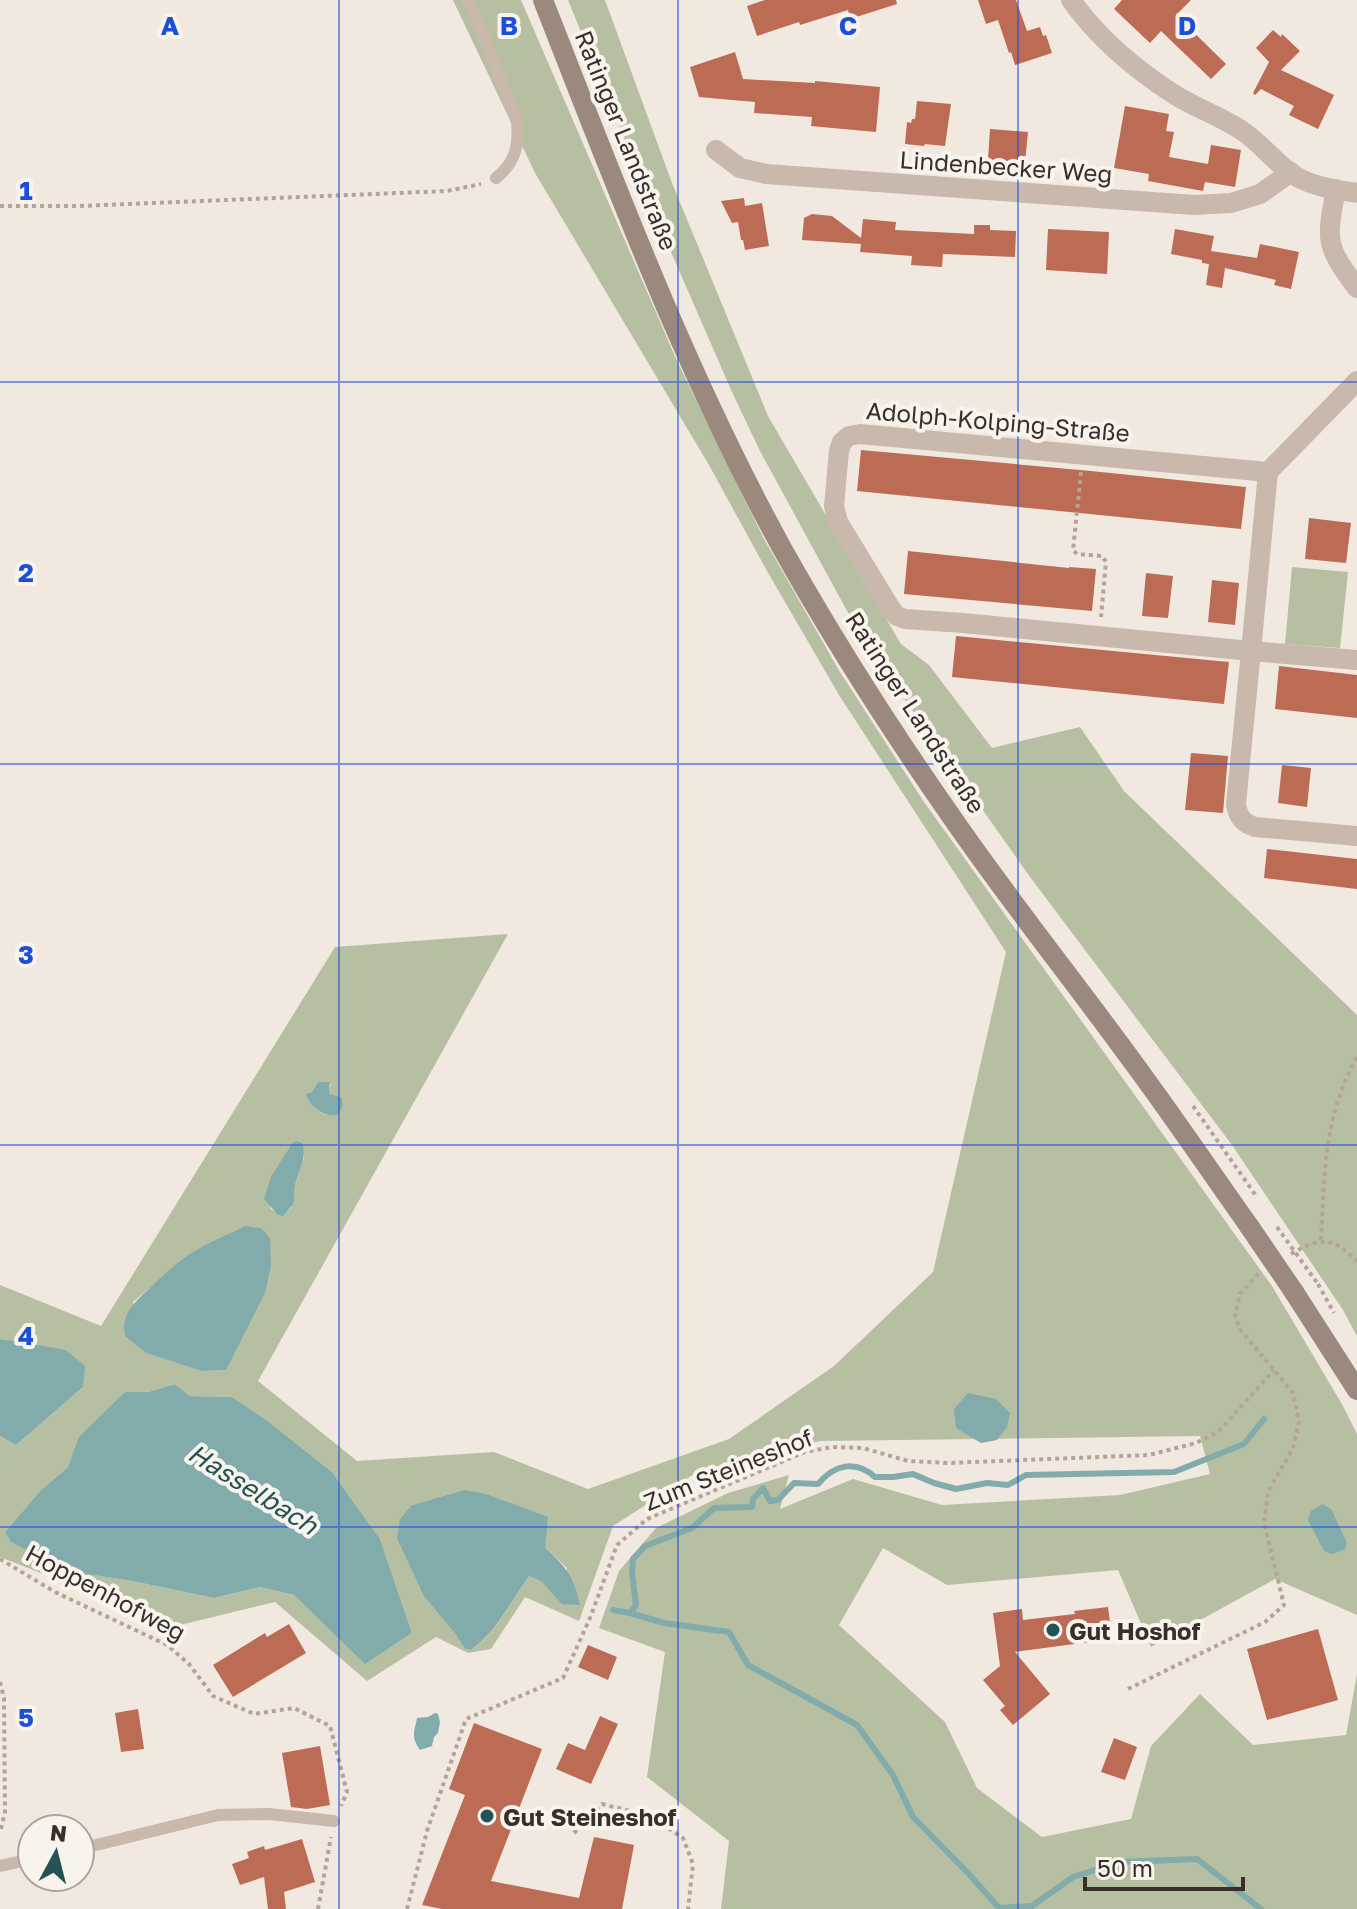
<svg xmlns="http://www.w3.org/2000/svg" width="1357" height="1909" font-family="'Golos Text',sans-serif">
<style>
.green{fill:#b6bfa1;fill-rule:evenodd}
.water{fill:#82abac}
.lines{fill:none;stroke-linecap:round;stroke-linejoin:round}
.stream{stroke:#82abac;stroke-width:6}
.building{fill:#bc6b54}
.path{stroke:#b4a397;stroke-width:4;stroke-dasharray:4 4;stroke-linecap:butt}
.service{stroke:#c9b9ad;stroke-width:12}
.minor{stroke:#c9b9ad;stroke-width:20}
.tertiary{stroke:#c9b9ad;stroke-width:20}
.secondary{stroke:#9c897e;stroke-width:20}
.path-bridge{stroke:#b4a397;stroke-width:4;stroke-dasharray:4 4;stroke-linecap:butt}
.secondary-bridge{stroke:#9c897e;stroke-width:20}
.grid{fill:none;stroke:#1d4ed8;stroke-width:2;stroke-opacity:0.55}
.poi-dot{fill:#245356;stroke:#f9f3ed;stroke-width:3}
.labels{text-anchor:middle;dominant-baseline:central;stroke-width:8;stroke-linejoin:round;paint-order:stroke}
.street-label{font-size:24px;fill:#382f2b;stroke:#f9f3ed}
.poi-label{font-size:24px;font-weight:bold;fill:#382f2b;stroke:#f9f3ed;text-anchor:start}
.water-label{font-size:26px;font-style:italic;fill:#245356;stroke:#f9f3ed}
.grid-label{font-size:26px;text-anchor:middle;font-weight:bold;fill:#1d4ed8;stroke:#f9f3ed;stroke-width:8;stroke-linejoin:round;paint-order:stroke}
</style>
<rect width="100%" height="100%" fill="#f1e9e0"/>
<path class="green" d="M453 0H521L677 361 764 539 840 672 924 802 1272 1286 1343 1406 1357 1434V1615L1275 1579 1151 1647 1118 1570 947 1585 883 1548 839 1625 945 1722 977 1788 1042 1837 1131 1819 1151 1746 1200 1694 1253 1745 1346 1735 1357 1674V1909H721L729 1841 647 1777 665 1652 599 1628 619 1571 656 1528 728 1493 789 1475 780 1509 853 1479 942 1505 1120 1495 1210 1474 1200 1436 820 1441 694 1474 613 1526 579 1621 525 1597 491 1649 468 1653 436 1637 367 1681 275 1602 176 1626 0 1557V1436L16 1445 83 1387 19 1343 0 1339V1285L101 1326 335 947 508 934 258 1381 357 1461 494 1452 588 1489 729 1439 834 1366 933 1272 1006 952 839 695 767 571 709 465 535 173ZM318 1082 331 1084 328 1094 340 1097 343 1106 338 1114C322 1119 312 1107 306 1094L312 1092ZM292 1143 304 1157 293 1192 294 1201 291 1208 283 1215 271 1209C264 1187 281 1161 292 1143ZM205 1247 226 1370 201 1371 146 1353 133 1302 195 1251ZM175 1384 190 1396 232 1397 265 1419 332 1472 380 1539 412 1633 365 1663 294 1595 260 1587 214 1598 132 1581 88 1574 39 1556 5 1532 41 1490 68 1467 125 1392H148ZM464 1490 545 1547 567 1568 562 1603 542 1582 529 1576C511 1602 498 1631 471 1650L465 1649 454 1632 412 1505Z
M568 0H605L672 183 768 416 901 644 929 665 992 748 1080 727 1124 791 1357 1015V1336L1343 1310 1232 1145 1030 877 889 677 846 609 760 451 732 392 661 229Z
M1292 567 1348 572 1340 648 1285 644Z"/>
<path class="water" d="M318 1082H330L329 1094 341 1097 343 1106 338 1115C324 1118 310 1107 306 1094L312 1092Z
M297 1141 302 1143C308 1162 295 1175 294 1193 293 1202 296 1198 292 1206 291 1207 284 1215 283 1216L278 1215 264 1199 271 1177 292 1143Z
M245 1226 261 1228 270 1238 271 1266 265 1293 226 1370 201 1371 146 1353 125 1336C120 1311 138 1300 154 1284 166 1273 178 1261 193 1252 209 1242 228 1235 245 1226Z
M0 1339 66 1350 85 1366 83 1387 16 1445 0 1436Z
M175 1384 190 1396 232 1397 265 1419 332 1472 380 1539 412 1633 365 1664 294 1595 260 1587 214 1598 132 1581 87 1574 39 1556 11 1542 5 1532 41 1490 68 1467 79 1437 125 1392H148Z
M968 1393 996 1399 1010 1413 1007 1427 997 1440 981 1443 956 1428 954 1409Z
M464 1490 486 1494 548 1517 545 1547C567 1569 573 1574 580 1605L562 1604 542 1582 529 1576C510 1603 498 1630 471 1650L465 1649 454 1632 424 1596 397 1538 400 1519 412 1505Z
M1322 1504 1331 1509 1347 1543 1345 1549 1332 1554 1324 1551 1308 1520 1311 1511Z
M435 1713 438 1714 440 1722 438 1733 434 1737 432 1746 420 1750C411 1737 414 1733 417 1718L428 1717Z"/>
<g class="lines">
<path class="stream" d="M613 1610 630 1613 636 1605 632 1573 633 1559 645 1546 692 1528 714 1508 752 1507 753 1499 763 1488 770 1501 778 1500 794 1483 818 1484C834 1465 855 1459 875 1477H893L913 1474 934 1483 956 1489 987 1483 1008 1485 1026 1475 1174 1472 1244 1444 1264 1419
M630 1613 664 1623 729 1632 748 1665 857 1725 893 1775 913 1817 968 1873 999 1908 1032 1906 1073 1877 1120 1862 1197 1859 1261 1909"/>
</g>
<path class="building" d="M765 0H896L897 4 850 19 848 10 800 25 799 22 757 36 747 6Z
M978 0H1016L1027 31 1040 27 1043 36 1046 35 1052 53 1015 65 1011 52 1009 53 998 20 986 24Z
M1122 0H1191L1176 15 1226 64 1211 79 1161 31 1150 43 1114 9Z
M1273 30 1281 37 1282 34 1300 51 1281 70 1334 95 1318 129 1289 115 1294 106 1261 89 1255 95 1253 93 1269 62 1256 48Z
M735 52 743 79 815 83V81L880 87 876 132 811 126 812 117 754 113 755 102 699 97 690 67Z
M917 101 951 104 945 146 925 144 924 146 905 144 907 122 911 123 912 119H915Z
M1125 106 1169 114 1166 131 1174 132 1169 157 1208 164 1211 145 1241 150 1235 187 1205 182 1203 191 1148 181 1149 174 1114 168Z
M990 129 1028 132 1025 163 988 160Z
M744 198 745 206 762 203 769 246 745 250 743 240H741L738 222 732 223 721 201Z
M812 214 832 216 861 238 863 219 896 222 895 230 974 234V225H990V230L1016 231 1015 257 943 254 942 267 911 265 912 256 860 252 861 244 802 240 804 218Z
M1048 229 1109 232 1107 274 1046 270Z
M1175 229 1214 236 1211 251 1257 258 1260 244 1299 252 1291 289 1274 285 1276 280 1225 268 1222 288 1206 285 1209 264 1202 263V260L1171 254Z
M861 450 1091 471 1246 487 1241 529 857 491Z
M1309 518 1351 523 1346 563 1305 559Z
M908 551 1069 568V567L1096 569 1092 611 904 594Z
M1146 573 1173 576 1168 618 1142 616Z
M1212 580 1239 583 1235 625 1208 622Z
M956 636 1229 662 1224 704 952 677Z
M1279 666 1357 675V718L1275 709Z
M1191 753 1228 756 1223 813 1185 810Z
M1282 765 1311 768 1307 807 1278 803Z
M1267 849 1357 859V889L1264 878Z
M1108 1607 1112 1639 1015 1652 1050 1694 1013 1725 1000 1710 1005 1706 983 1680 1000 1666 993 1613 1022 1609 1023 1620 1075 1614 1074 1611Z
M289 1624 306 1653 233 1697 213 1665 265 1633 267 1637Z
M1318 1629 1338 1700 1267 1720 1247 1649Z
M588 1645 617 1657 608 1680 578 1667Z
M138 1709 144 1749 121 1752 115 1713Z
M600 1716 618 1724 591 1784 556 1769 568 1743 585 1750Z
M474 1723 542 1749 491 1881 579 1898 594 1837 634 1845 622 1909H442L422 1905 465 1795 449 1789Z
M1114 1738 1137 1747 1125 1780 1101 1772Z
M320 1746 330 1805 307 1809 291 1807 282 1753Z
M302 1839 315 1882 284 1892 286 1909H268L264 1877 240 1885 232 1864 249 1858 247 1852 264 1846 265 1850Z"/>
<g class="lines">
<path class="path" d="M0 206H79L447 191 481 184
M1081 472 1073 550 1077 554 1102 556 1106 562 1101 617
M1193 1106 1257 1197
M1321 1240C1325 1173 1323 1118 1357 1057
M1291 1254C1320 1237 1332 1236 1357 1261
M1318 1284 1334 1313
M0 1559 55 1592 167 1645 189 1664 213 1696 254 1714 294 1708 330 1726 347 1792 341 1806
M0 1682 4 1698 5 1812 0 1833
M1128 1689 1265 1622 1284 1605 1264 1523 1268 1492 1293 1448 1299 1422 1293 1393 1239 1328 1235 1314 1240 1294 1259 1273
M574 1833 602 1804 650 1816 683 1838 693 1864 688 1909
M318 1909 331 1837
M407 1909 427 1831 466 1719 563 1678 590 1618 617 1545 647 1519 805 1452 832 1447 863 1448 908 1461 949 1463 1149 1455 1196 1443 1218 1432 1274 1370"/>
<path class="service" d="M469 0 517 121C519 145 516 162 496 178
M80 1849 218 1815 269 1814 334 1821
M0 1866 32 1859"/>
<path class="minor" d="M716 150 740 168 766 174 1194 205 1231 203 1260 194 1291 172
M1336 189C1326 241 1325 245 1357 288
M1268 472 860 434 849 436 842 442 839 451 834 506 838 522 891 609 897 616 905 619 963 623 1251 651 1268 472 1357 381
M1357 660 1251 651 1236 804C1238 817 1243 823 1255 827L1357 836"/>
<path class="tertiary" d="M1071 0C1098 38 1136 70 1175 95 1196 108 1220 116 1241 130 1263 144 1279 169 1303 180 1320 188 1339 190 1357 193"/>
<path class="secondary" d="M543 0C616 186 686 374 783 550 834 641 891 730 951 816 1013 906 1082 991 1146 1080 1181 1128 1215 1178 1249 1226
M1294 1292 1357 1390"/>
<path class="path-bridge" d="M1277 1227 1318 1284"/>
<path class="secondary-bridge" d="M1249 1226 1294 1292"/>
</g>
<path class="grid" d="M339 0V1909M678 0V1909M1018 0V1909M0 382H1357M0 764H1357M0 1145H1357M0 1527H1357"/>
<g class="poi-dot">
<circle cx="1053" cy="1630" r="8"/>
<circle cx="487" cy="1816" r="8"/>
</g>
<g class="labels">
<g class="street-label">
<text transform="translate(627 140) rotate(68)">Ratinger Landstraße</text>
<text transform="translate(1006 166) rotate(4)">Lindenbecker Weg</text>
<text transform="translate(998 421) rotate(5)">Adolph-Kolping-Straße</text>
<text transform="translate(916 712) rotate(57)">Ratinger Landstraße</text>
<text transform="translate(728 1469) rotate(-22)">Zum Steineshof</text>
<text transform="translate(106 1592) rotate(28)">Hoppenhofweg</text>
</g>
<g class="poi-label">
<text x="1069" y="1630">Gut Hoshof</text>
<text x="503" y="1816">Gut Steineshof</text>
</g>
<g class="water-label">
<text transform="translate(253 1489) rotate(32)">Hasselbach</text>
</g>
</g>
<g class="grid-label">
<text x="170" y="35">A</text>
<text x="509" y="35">B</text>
<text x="848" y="35">C</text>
<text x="1187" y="35">D</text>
<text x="26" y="200">1</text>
<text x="26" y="582">2</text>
<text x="26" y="964">3</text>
<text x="26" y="1345">4</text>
<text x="26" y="1727">5</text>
</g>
<g transform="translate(56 1853) rotate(7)"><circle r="38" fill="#f9f3ed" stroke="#aca59f" stroke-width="2"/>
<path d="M0-6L14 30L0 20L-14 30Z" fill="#245356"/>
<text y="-12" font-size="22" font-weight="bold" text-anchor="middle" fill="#382f2b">N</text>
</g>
<path d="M1085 1877v12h158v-12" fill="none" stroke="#382f2b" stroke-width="4"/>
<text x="1097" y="1877" font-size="24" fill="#382f2b" stroke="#f9f3ed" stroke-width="6" paint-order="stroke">50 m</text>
</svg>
